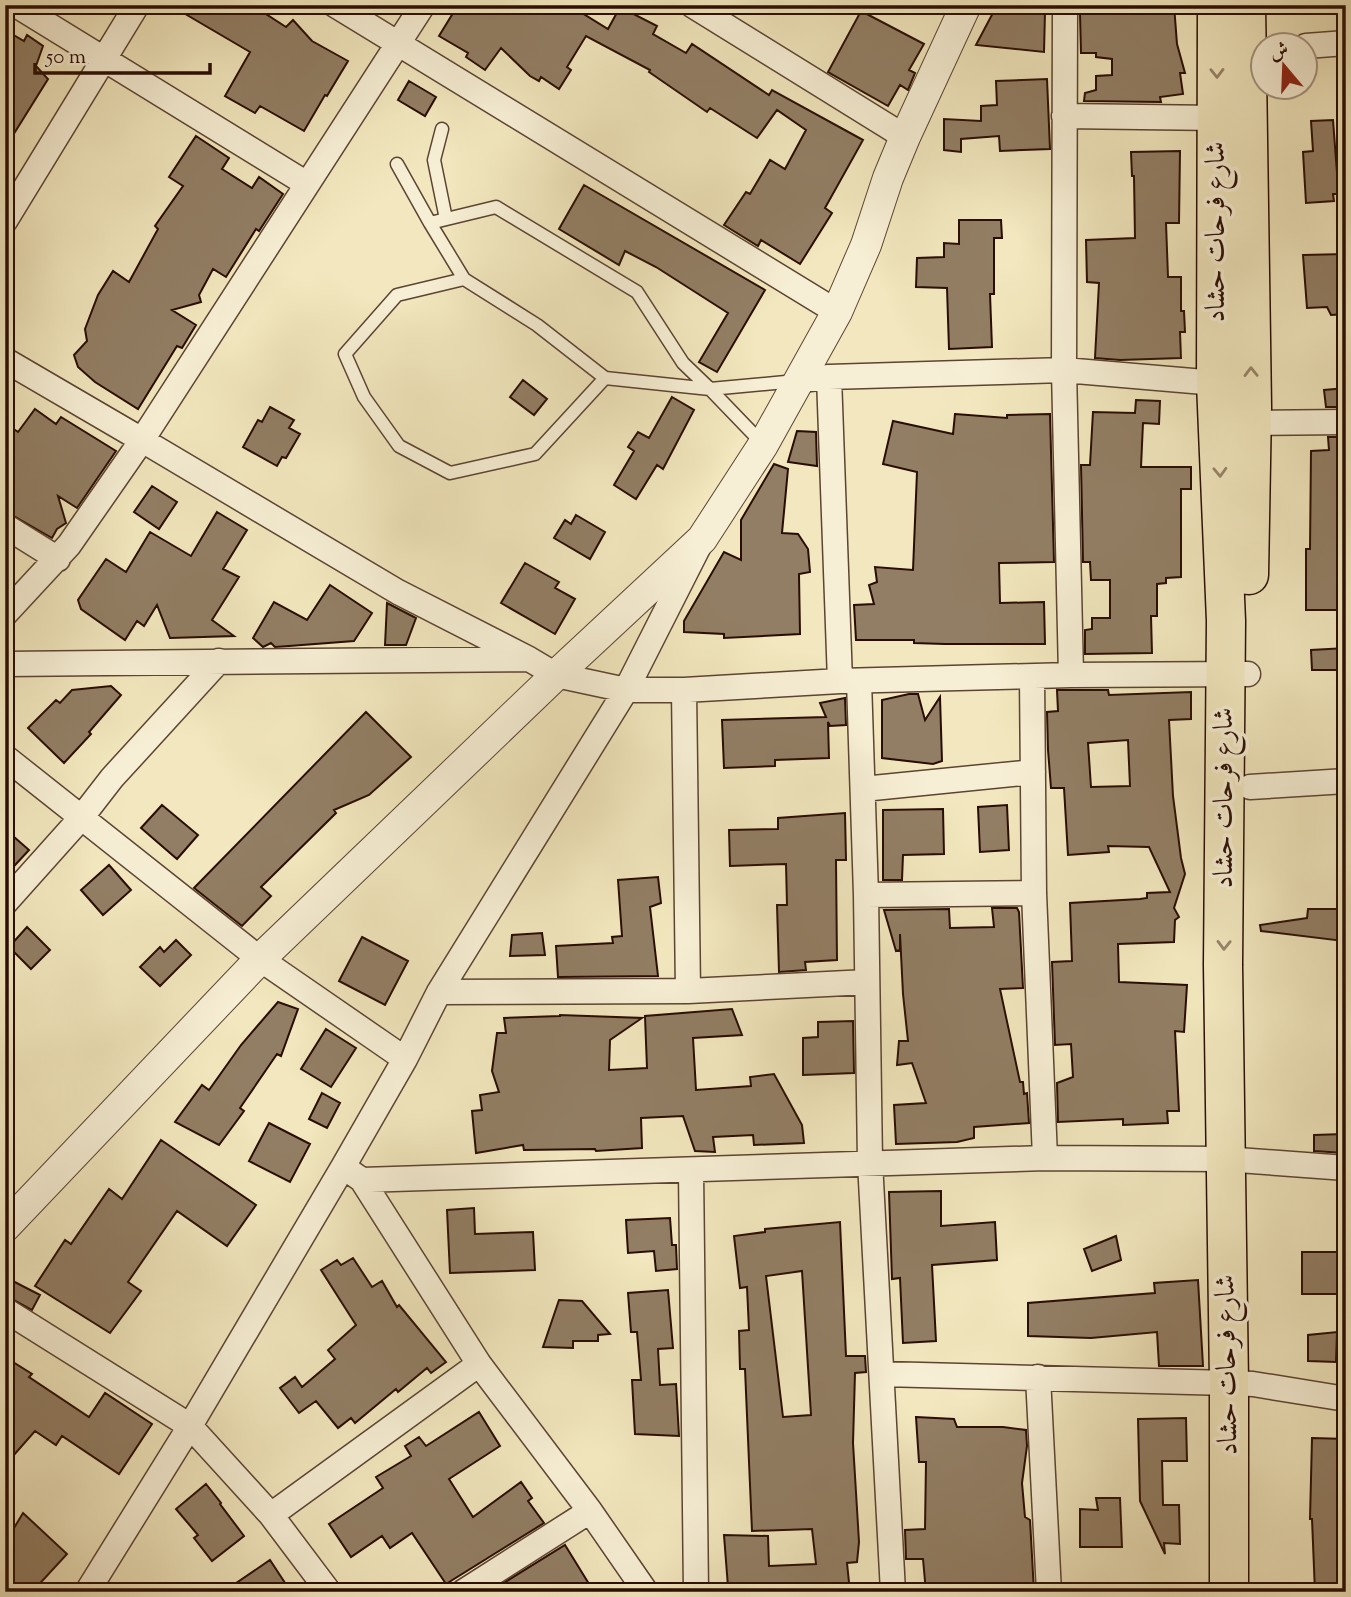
<svg xmlns="http://www.w3.org/2000/svg" width="1351" height="1597" font-family="'Sorts Mill Goudy',Amiri,serif">
<style>
.building{fill:#927e64;stroke:#290d03;stroke-width:2;fill-rule:evenodd}
.lines{fill:none;stroke-linecap:round;stroke-linejoin:round}
.service-casing{stroke:#5b4432;stroke-width:15}
.minor-casing{stroke:#5b4432;stroke-width:27}
.tertiary-casing{stroke:#5b4432;stroke-width:32}
.primary-casing{stroke:#290d03;stroke-width:41}
.service{stroke:#f7efd5;stroke-width:12}
.minor{stroke:#f7efd5;stroke-width:24}
.tertiary{stroke:#f7efd5;stroke-width:30}
.primary{stroke:#f2e7be;stroke-width:38}
.oneway{stroke:#98856a}
.labels{text-anchor:middle;dominant-baseline:central;stroke-width:7;stroke-linejoin:round;paint-order:stroke}
.street-label{font-size:28px;fill:#290d03;stroke:#f7efd5}
</style>
<rect width="100%" height="100%" fill="#f2e7be"/>
<filter id="stains"><feTurbulence type="fractalNoise" baseFrequency=".00286" numOctaves="4"/><feColorMatrix values="0 0 0 0 .2 0 0 0 0 .09 0 0 0 0 .02 0 0 0 .5 -.17"/></filter>
<radialGradient id="worn" r=".72"><stop offset=".6" stop-color="#630" stop-opacity="0"/><stop offset="1" stop-color="#630" stop-opacity=".3"/></radialGradient>
<path class="building" d="M170 5H252L286 27 293 20 312 41 348 61 327 96 325 95 304 131 260 106 255 113 225 96 250 52Z
M458 5H569L608 29 620 7 657 26 653 34 686 53 692 44 769 95 772 90 863 140 825 208 832 213 800 264 761 240 758 246 724 225 746 192 750 194 770 160 785 169 806 130 777 110 757 138 710 108 707 112 649 72 650 70 586 36 567 67 571 70 559 89 541 77 539 81 530 76 501 48 485 70 466 57 468 53 439 36Z
M1107 5H1174L1177 44 1185 73H1180L1183 94 1160 97 1161 102 1084 101 1085 93 1096 90V76L1112 75V59L1096 57V53H1081L1080 14 1107 13Z
M995 9 1045 12 1044 52 976 45Z
M861 11 924 44 909 70 915 73 908 90 900 85 888 106 828 72Z
M5 30 24 41 27 35 43 46 36 66 48 79 5 148Z
M1047 79 1050 149 1000 151 999 136 961 139V152L944 150V119L981 121V106L997 105 996 81Z
M409 81 436 97 425 116 398 100Z
M1333 120 1337 173H1346V194H1333L1334 201 1306 203 1303 152 1313 151 1311 121Z
M196 136 229 158 222 169 252 188 259 177 283 194 259 231 256 229 226 277 213 269 199 295 201 302 172 310 196 325 182 348 177 346 138 409 95 382 78 367 74 355 87 341 85 329 98 295 113 271 129 282 158 229 155 226 183 186 169 177Z
M1180 151 1179 223H1166L1168 277H1181V311H1184L1185 332H1180L1181 358 1120 360 1095 358 1099 283 1087 282 1086 240 1135 238 1134 176H1132L1131 152Z
M584 185 765 290 717 372 699 362 728 313 656 267 625 251 619 265 559 229Z
M959 220H1001L1002 238H994V294H990L992 347 949 349 947 288 916 287 917 258 944 257V243L959 244Z
M1346 254V314L1331 315 1327 307 1307 308 1303 255Z
M523 380 547 399 534 415 510 397Z
M1346 388V407H1326L1324 390Z
M672 397 694 410 663 469 657 465 636 499 614 485 634 451 628 447 638 432 649 438Z
M1136 400 1160 401 1159 424 1143 423 1141 467H1191V489H1181V577L1166 578V583L1157 584V616H1151L1152 653 1085 654V630L1092 629V618H1110V580H1091L1090 562H1083L1081 465H1090L1093 412 1135 413Z
M270 407 294 420 289 428 300 434 286 458 282 457 277 466 243 447 258 420 262 422Z
M35 409 56 424 61 417 116 451 77 508 58 496 66 523 57 529 52 538 5 511V423L18 432Z
M955 414 1007 418V415L1050 414 1054 562 999 563 1000 603 1044 602 1045 644H945L914 643V640H856L854 605 874 604 869 585 877 582 875 567 913 570 917 472 883 464 893 421 953 434Z
M797 431 816 432 817 466 788 462Z
M1328 437H1346V610H1306V549H1310L1311 451 1329 450Z
M774 464 788 469 782 533 798 534 808 549 810 572 799 574 800 634 724 638V634L684 632V621L724 552 741 560V520Z
M152 486 177 502 159 529 134 512Z
M217 512 247 530 223 569 239 577 212 620 234 636 170 638 157 605 144 626 137 621 125 640 81 609 78 600 106 559 126 572 150 532 191 556Z
M576 515 605 532 590 559 554 538 565 520 571 524Z
M525 563 559 582 555 588 575 599 555 634 501 603Z
M330 585 372 613 354 641 289 646 275 647 271 643 263 647 253 638 274 602 307 620Z
M387 603 416 618 406 645H385Z
M1346 648V670H1312L1311 650Z
M111 686 121 695 89 732 91 734 64 763 28 728 56 700 60 703 72 690Z
M1057 690H1108L1109 695 1191 692V719L1169 720 1173 796 1181 858 1185 874 1174 908 1179 917 1175 920 1174 942 1118 944 1119 982 1187 985 1184 1032 1175 1031 1179 1111H1167L1168 1123 1123 1125V1119L1058 1122 1057 1083 1073 1077 1071 1044 1055 1045 1052 962 1072 961 1070 903 1140 899 1147 898V893L1170 892 1149 847 1108 846 1109 852 1068 855 1064 788H1051L1048 750 1047 712 1058 711ZM1128 740 1130 786 1091 787 1088 743Z
M909 694H918L925 720 940 697 942 761 933 764 882 758V700Z
M845 698 846 725 830 726 828 722 829 758 775 760V766L724 768 722 720 826 717 820 703Z
M366 712 411 757 369 795 334 810 336 813 261 887 271 896 242 926 194 888Z
M162 805 198 835 177 859 141 828Z
M1007 805 1009 850 980 852 978 807Z
M943 809 944 854 903 855 902 880H883V810Z
M845 813 846 860H836L837 960 805 962 806 970 779 972 777 905H787L786 864 730 866 729 830 778 829V818Z
M5 829 29 850 5 876Z
M109 865 131 890 103 915 81 890Z
M658 877 661 903 650 907 658 976 558 977 556 946 613 943 612 937 622 936 618 880Z
M992 908H1017L1019 912 1023 988 1000 989 1020 1082H1023L1024 1094 1027 1093 1029 1123 974 1127V1138L957 1142 896 1144 894 1105 926 1103 912 1063 897 1065 899 1041H908L903 994 900 934V950L896 951 884 910 949 909 950 928 994 927Z
M1308 909H1342V917H1344L1343 941 1261 931 1260 925 1307 918Z
M27 927 50 950 31 969 9 947Z
M542 933 545 955 510 956 512 935Z
M362 937 408 961 385 1005 339 981Z
M176 940 191 955 160 986 140 967 160 947 164 952Z
M278 1002 298 1009 281 1056 277 1054 240 1108 244 1111 219 1145 175 1122 202 1085 209 1090 241 1045Z
M732 1009 742 1035 693 1038 696 1090 751 1086 750 1077 774 1074 802 1125 804 1143 754 1145 753 1135 713 1137 715 1152 695 1151 683 1116 641 1118 642 1148 596 1151 595 1149 524 1150 523 1145 476 1153 472 1111 482 1110 480 1095 499 1092 492 1071 497 1033H506L504 1018 560 1016V1015L642 1018 610 1040 609 1070 647 1068 645 1016Z
M853 1021 854 1073 803 1075V1038L818 1037V1022Z
M326 1029 356 1048 331 1087 301 1069Z
M322 1093 340 1103 327 1128 309 1119Z
M269 1123 310 1144 290 1182 249 1161Z
M1344 1134 1345 1153 1314 1151V1135Z
M161 1140 256 1205 227 1246 177 1211 128 1282 141 1291 110 1333 35 1286 65 1240 71 1244 109 1189 122 1199Z
M941 1191V1226L995 1222 997 1260 932 1265 936 1341 903 1343 900 1278 892 1279 889 1192Z
M474 1208 475 1234 533 1232 535 1270 450 1273 447 1210Z
M670 1218 672 1245H676L677 1269 656 1271 654 1251 628 1253 626 1220Z
M840 1222 846 1356H865L866 1372 855 1373 853 1443 859 1542 857 1562 847 1563 850 1592H783V1585L728 1587 724 1535 768 1536 769 1566 816 1564 812 1529 752 1531 745 1369H740L739 1331 749 1330 747 1287 740 1288 734 1236 765 1232V1229ZM802 1271 811 1415 783 1417 766 1276Z
M1116 1236 1121 1260 1092 1271 1084 1249Z
M1302 1252H1342L1341 1294H1302Z
M353 1258 372 1287 382 1281 397 1307 399 1305 446 1362 431 1373 427 1368 398 1392 396 1389 355 1423 351 1418 338 1428 316 1401 299 1413 280 1388 295 1377 302 1387 335 1359 328 1350 356 1325 321 1270 337 1260 341 1265Z
M5 1277 40 1295 32 1310 5 1295Z
M1198 1280 1203 1366H1159L1157 1332 1091 1338 1028 1336V1303L1155 1293 1154 1283Z
M668 1290 673 1348 658 1349 660 1385 676 1384 679 1436 635 1434 632 1380H641L637 1332H631L628 1293Z
M559 1300 582 1301 610 1334 598 1335V1341H573V1348L543 1347Z
M1337 1332 1336 1362 1308 1361V1335Z
M5 1357 32 1374 29 1377 89 1417 105 1393 152 1424 119 1474 62 1436 56 1445 35 1431 5 1465Z
M479 1412 500 1446 449 1479 473 1517 521 1482 532 1498 528 1501 544 1523 446 1584 412 1533 390 1548 382 1536 351 1557 329 1524 383 1488 376 1477 411 1456 405 1446 419 1437 426 1446Z
M916 1417 954 1419 957 1427H1003L1026 1430 1027 1446 1022 1483 1025 1517 1030 1520 1034 1592H926L923 1559H906L905 1530 925 1529 926 1462H919Z
M1186 1418 1187 1461H1162L1163 1505H1179L1180 1544 1164 1543 1165 1554 1140 1501 1138 1419Z
M1312 1438 1346 1439V1592H1315L1312 1519H1310Z
M206 1484 221 1503 220 1504 244 1536 212 1561 194 1538 198 1535 176 1509Z
M1096 1498H1120L1122 1547H1080V1509L1098 1510Z
M23 1513 67 1554 32 1592H12L5 1585V1543Z
M565 1545 594 1592H507L502 1584Z
M270 1560 291 1592H223Z"/>
<g class="lines">
<defs>
<path id="service" d="M442 129 434 160 446 219
M397 164 430 223
M464 279 430 223 496 207 637 292 683 363 710 389 796 381
M605 378 535 454 450 473 399 446 364 397 345 354 397 295 464 279 537 325 605 378 710 389 763 444"/>
<path id="minor" d="M16 5 307 184
M335 5 837 312
M423 5 142 440 398 592 529 659 556 675 626 690H684L840 681 1071 675 1248 674
M692 5 905 137
M1065 5 1064 370 1071 675
M1306 46 1346 43
M1064 116 1218 118
M5 221 137 5
M5 360 142 440 69 545 5 614
M829 377 840 681
M800 380 829 377 1064 370 1216 383
M1240 423 1346 422
M5 526 58 559
M5 664 526 659
M1032 677 1034 893 1045 1158
M859 681 866 895 870 1162 893 1592
M684 690 688 991
M5 757 260 959 405 1059
M1250 787 1346 781
M863 789 1033 772
M866 895 1034 893
M5 903 81 818 112 778 219 661
M439 992 688 991 867 982
M691 1171 696 1592
M352 1173 362 1180 479 1364 590 1511 646 1592
M362 1180 1045 1158 1224 1159 1346 1168
M5 1310 190 1426 271 1515 329 1592
M882 1374 1229 1383 1253 1384 1346 1399
M1038 1377 1049 1592
M271 1515 479 1364
M87 1592 190 1426 343 1167 405 1059 439 992 626 690 699 546
M463 1592 590 1511"/>
<path id="tertiary" d="M5 1227 260 959 556 675 702 539 763 445 837 312 866 245 888 178 905 137 966 5"/>
<path id="primary" d="M1217 5 1216 383 1226 621 1223 965 1229 1383V1592
M1246 5 1252 407 1249 575"/>
</defs>
<use href="#service" class="service-casing"/>
<use href="#minor" class="minor-casing"/>
<use href="#tertiary" class="tertiary-casing"/>
<use href="#primary" class="primary-casing"/>
<use href="#service" class="service"/>
<use href="#minor" class="minor"/>
<use href="#tertiary" class="tertiary"/>
<use href="#primary" class="primary"/>
</g>
<defs><path id="oneway-chevron" d="M-2-3.5L2.5 0L-2 3.5" fill="none" stroke-width="1.6" stroke-linecap="round" stroke-linejoin="round" transform="scale(1.75)"/></defs>
<g class="oneway">
<use href="#oneway-chevron" transform="translate(1217 73) rotate(89)"/>
<use href="#oneway-chevron" transform="translate(1251 372) rotate(-91)"/>
<use href="#oneway-chevron" transform="translate(1220 472) rotate(88)"/>
<use href="#oneway-chevron" transform="translate(1224 945) rotate(91)"/>
</g>
<g class="labels">
<g class="street-label">
<text transform="translate(1217 232) rotate(-90)">شارع فرحات حشاد</text>
<text transform="translate(1225 798) rotate(-90)">شارع فرحات حشاد</text>
<text transform="translate(1228 1365) rotate(-91)">شارع فرحات حشاد</text>
</g>
</g>
<rect width="1351" height="1597" fill="none" stroke="#f2e7be" stroke-width="28"/>
<rect x="7" y="7" width="1337" height="1583" fill="none" stroke="#290d03" stroke-width="3.5"/>
<rect x="14" y="14" width="1323" height="1569" fill="none" stroke="#290d03" stroke-width="2"/>
<g transform="translate(1284 66) rotate(341)"><circle r="33" fill="#f7efd5" stroke="#a59581" stroke-width="2"/>
<path d="M0-5L12 26L0 18L-12 26Z" fill="#8f2418"/>
<text y="-10" font-size="19" font-weight="bold" text-anchor="middle" fill="#290d03">ش</text>
</g>
<path d="M35 63v10h175v-10" fill="none" stroke="#290d03" stroke-width="3.5"/>
<text x="46" y="63" font-size="21" fill="#290d03" stroke="#f7efd5" stroke-width="5" paint-order="stroke">50 m</text>
<rect width="100%" height="100%" filter="url(#stains)"/>
<rect width="100%" height="100%" fill="url(#worn)"/>
</svg>
